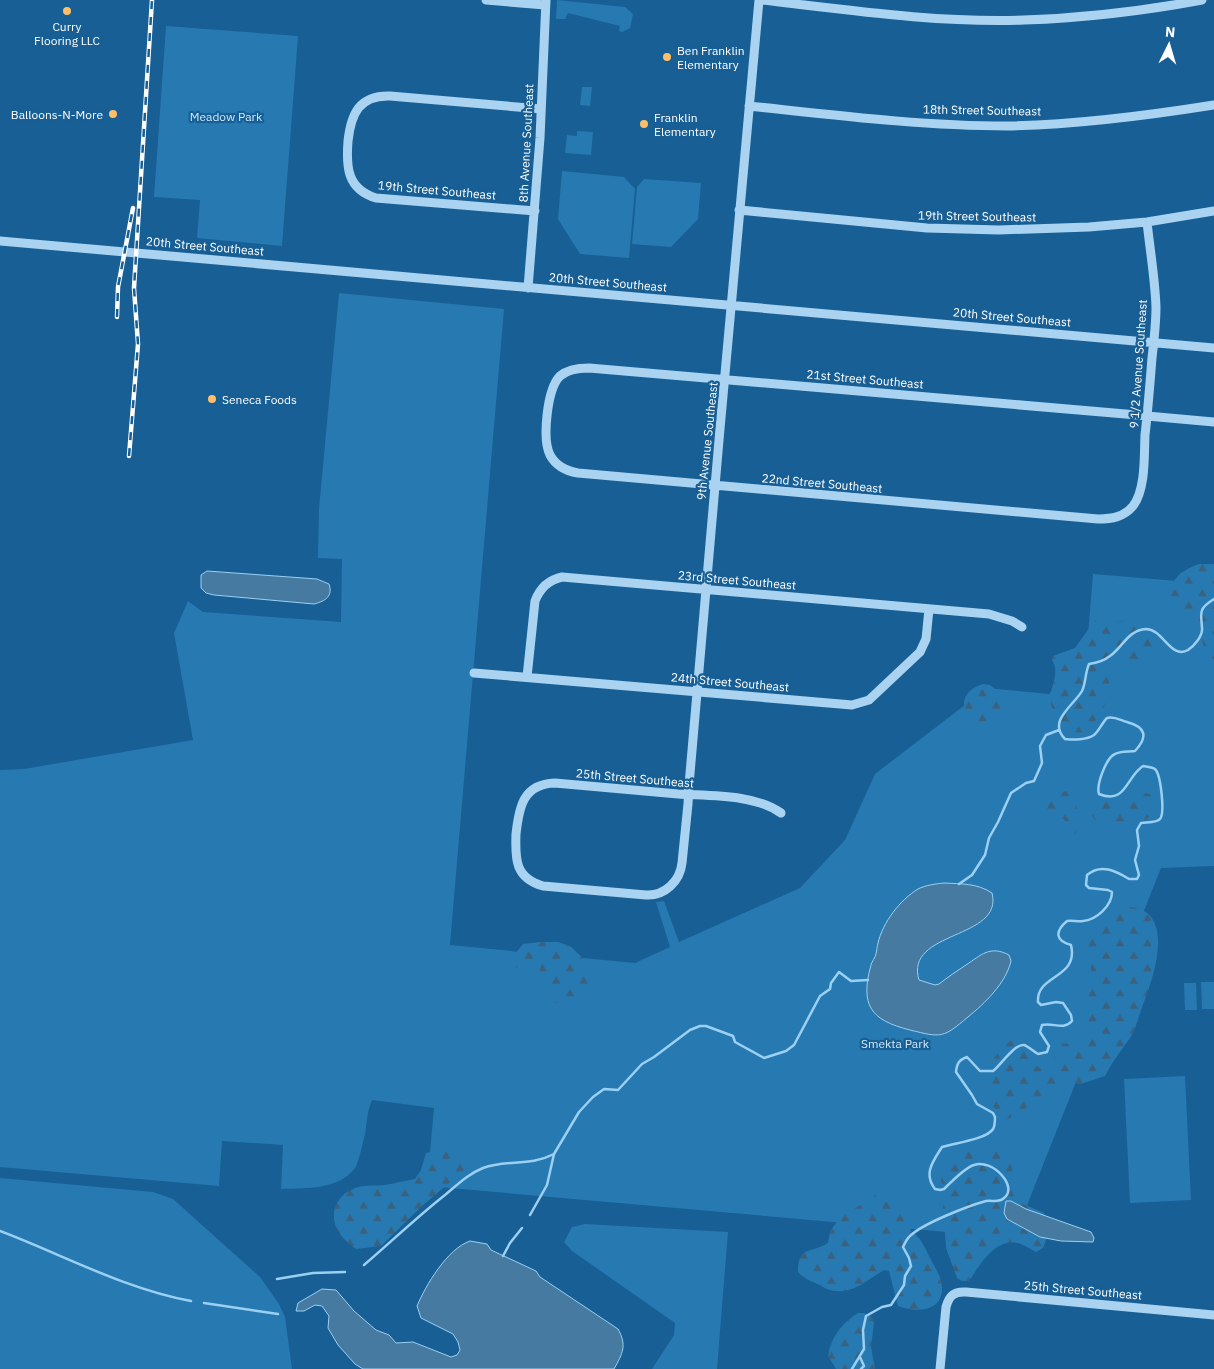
<svg xmlns="http://www.w3.org/2000/svg" width="1214" height="1369" font-family="'IBM Plex Sans',sans-serif">
<style>
.green{fill:#2779b2}
.forest{fill:url(#forest-firs)}
.water{fill:#477aa0;stroke:#9bd0f3}
.lines{fill:none;stroke-linecap:round;stroke-linejoin:round}
.stream{stroke:#9bd0f3;stroke-width:2.5}
.minor{stroke:#a9d3f1;stroke-width:9}
.rail-casing{stroke:#fff;stroke-width:4.5}
.rail{stroke:#175f95;stroke-width:2.5;stroke-dasharray:8;stroke-linecap:butt}
.poi-dot{fill:#ffbf69;stroke:#175f95;stroke-width:2}
.labels{text-anchor:middle;dominant-baseline:central;stroke-width:4.5;stroke-linejoin:round;paint-order:stroke}
.poi-label{font-size:12px;fill:#fff;stroke:#175f95;text-anchor:start}
.street-label{font-size:12px;fill:#fff;stroke:#175f95}
.park-label{font-size:12px;fill:#d0eafc;stroke:#175f95}
</style>
<defs>
<pattern id="forest-firs" width="22" height="20" patternUnits="userSpaceOnUse" patternTransform="scale(1.25)"><rect width="22" height="20" fill="#2779b2"/><path d="M5 1l3.5 6h-7zM16 11l3.5 6h-7z" fill="#3a627f"/></pattern>
</defs>
<rect width="100%" height="100%" fill="#175f95"/>
<path class="green" d="M557 0 625 7 633 14 630 28 622 32 619 31 620 26 568 13 565 19H556Z
M166 26 298 36 282 246 197 238 200 200 154 197Z
M582 87H592L590 106 580 105Z
M577 131 593 132 591 155 565 153 567 135 577 136Z
M562 171 624 177 635 189 629 258 580 254 558 219Z
M644 179 701 183 698 219 671 247 632 244 637 187Z
M339 293 504 309 450 945 635 963 670 947 656 902 664 901 679 942 800 888 845 840 875 774 987 688 1049 694 1087 647 1093 574 1214 584V866L1161 868 1014 1238 427 1186 434 1108 372 1100C367 1111 367 1123 365 1134 363 1142 359 1162 355 1168 339 1190 305 1188 281 1189L283 1145 222 1141 219 1186 0 1167V770L24 769 193 740 174 633 188 601 203 612 341 622 342 559 318 558 319 509Z
M1201 982H1214V1009H1202Z
M1184 983H1196L1197 1010H1185Z
M1185 1076 1191 1200 1130 1203 1124 1079Z
M0 1178 153 1192 173 1199 260 1277 279 1304 285 1317 292 1369H0Z
M585 1224 728 1232 717 1369H652L674 1335 675 1323 572 1251 564 1242 572 1227Z"/>
<path class="forest" d="M1199 564H1214V664L1206 657 1198 622C1192 619 1183 619 1179 615 1166 604 1168 584 1181 573 1187 569 1193 566 1199 564Z
M1095 620C1108 624 1122 619 1137 621L1156 642V652C1154 654 1153 656 1150 658 1139 663 1123 655 1115 667 1107 677 1110 693 1105 704 1104 708 1100 712 1097 717 1096 720 1095 725 1093 727 1078 743 1056 722 1052 708 1046 688 1062 676 1052 660L1053 656 1075 648Z
M983 684 990 685 1002 695C1006 720 994 731 969 721 960 704 962 691 983 684Z
M1070 789 1074 791C1078 804 1077 821 1076 835L1071 838 1069 835 1064 819 1048 815 1043 811V806L1049 799Z
M1143 792 1152 795C1169 833 1080 844 1089 796L1111 800 1131 793Z
M1127 906C1136 908 1145 909 1151 917 1167 938 1152 980 1144 1002 1139 1014 1137 1027 1130 1038 1121 1051 1112 1062 1105 1076L1081 1084 1073 1083 1068 1073C1062 1079 1062 1084 1058 1089 1048 1101 1033 1104 1021 1111 1016 1114 1013 1117 1007 1119 990 1109 981 1088 987 1069 989 1063 995 1057 999 1052 1003 1047 1009 1039 1017 1039 1023 1038 1026 1042 1030 1046 1028 1066 1039 1071 1057 1068L1060 1064 1054 1057V1049L1060 1043 1075 1044 1082 1040C1084 1033 1081 1025 1082 1017 1083 1014 1085 1010 1086 1007 1088 1001 1086 994 1087 987 1088 982 1091 977 1091 972 1091 964 1087 957 1087 950 1088 926 1104 909 1127 906Z
M540 942H558L570 946 587 962 591 977 585 990 570 1004 554 1003 547 997 539 967 516 968 515 954 523 944Z
M979 1148 1004 1150 1012 1167 1015 1198 1021 1203 1044 1213C1050 1225 1048 1236 1043 1248L1036 1252C1030 1249 1023 1244 1017 1243 994 1239 980 1265 969 1281H962L957 1278 946 1248 941 1180 943 1167 952 1156 962 1151Z
M442 1149 458 1152 468 1156 469 1166 422 1206 381 1246 356 1249C345 1241 333 1230 334 1215 334 1199 349 1187 365 1186 372 1185 378 1186 385 1185 395 1183 405 1181 415 1179L421 1170 426 1153Z
M875 1195C882 1195 892 1197 898 1202 906 1209 902 1211 913 1216L915 1221 910 1230C921 1237 924 1246 930 1258 935 1268 943 1278 942 1290 941 1313 914 1312 898 1306L889 1271 884 1270C865 1281 851 1297 827 1289 824 1288 821 1285 817 1284 809 1280 804 1279 798 1272 798 1245 811 1254 828 1243L830 1231 839 1219Z
M858 1313H864L872 1317 874 1323 871 1347 875 1369H836L828 1356C831 1337 842 1323 858 1313Z"/>
<path class="water" d="M207 571 317 579 329 584C333 596 326 601 314 604L214 595 206 593 201 588V575Z
M944 883C961 884 977 883 992 893 1004 940 904 930 919 980L935 985 939 984C948 977 957 971 966 965 981 955 990 945 1009 955L1011 961C1006 983 985 1003 968 1017 943 1038 942 1038 910 1030 870 1020 860 1005 871 965 872 961 875 958 876 954 877 950 877 946 878 943 883 922 900 900 918 889 926 885 935 884 944 883Z
M1006 1201H1011L1026 1209 1091 1232 1094 1238 1093 1242 1061 1241 1040 1237 1007 1219 1004 1213Z
M470 1241 487 1244 491 1250 536 1271 540 1277 618 1329C627 1345 623 1353 614 1369H363L355 1364 338 1345 328 1328 329 1316 322 1306 315 1305 304 1311H296L298 1303 322 1289 336 1290 354 1311 376 1330 389 1335 396 1343 413 1342 451 1357 457 1355 460 1350 458 1342 453 1334 421 1318 417 1306C426 1285 447 1249 470 1241Z"/>
<g class="lines">
<path class="stream" d="M959 884 972 875 985 855 989 838 998 822 1011 793 1026 783 1034 781 1042 763 1040 746 1046 735 1059 730
M530 1215 547 1185 554 1154 579 1112 593 1097 604 1089 618 1090 642 1064 654 1057 690 1030 700 1026H706L733 1036 735 1042 764 1058 786 1051 794 1045 820 996 830 989 831 983 839 972 851 981 868 980
M0 1231C63 1255 125 1289 191 1301
M503 1256 510 1243 522 1228
M364 1265C391 1242 417 1217 445 1195 457 1185 468 1174 483 1168 508 1159 529 1167 554 1154
M277 1279 313 1273 345 1272
M204 1303 278 1314
M860 1357 864 1366 861 1369
M852 1369 864 1349 863 1330 866 1316 882 1307 891 1305 904 1285 905 1276 911 1266 909 1258 903 1247C905 1243 906 1240 909 1237 921 1224 968 1206 986 1201 992 1200 999 1203 1004 1198 1019 1187 992 1158 974 1165 966 1167 950 1183 944 1189L940 1190 935 1189C923 1174 933 1161 942 1147 955 1143 987 1139 993 1129 995 1126 995 1121 995 1117L993 1113 977 1104 972 1095 956 1072C957 1063 959 1060 967 1057L980 1071H993C1001 1065 1014 1044 1024 1045 1028 1046 1034 1052 1038 1054L1047 1052 1049 1046 1040 1032 1042 1025C1053 1022 1063 1031 1072 1021L1071 1015 1063 1003 1056 1002 1041 1005 1038 1002C1036 974 1079 979 1071 945 1056 941 1054 932 1067 921 1072 920 1078 922 1083 921 1096 920 1112 906 1112 892L1108 890 1089 888 1086 885 1087 875C1101 863 1116 871 1129 879H1137L1139 875 1135 860 1139 846 1137 830 1141 823C1146 822 1157 823 1160 819 1165 813 1161 775 1155 769 1152 767 1147 767 1143 766 1126 777 1126 805 1099 794 1096 785 1106 758 1115 754 1120 751 1129 752 1135 751 1149 736 1145 727 1127 722 1120 720 1114 716 1107 718 1102 723 1099 731 1094 735 1087 740 1073 740 1065 739 1047 721 1074 705 1082 691 1086 683 1085 673 1089 664 1096 663 1105 660 1110 656 1123 647 1128 630 1146 629 1163 629 1171 660 1188 650 1194 646 1203 636 1202 628 1201 612 1198 609 1214 599"/>
<path class="minor" d="M486 0 545 5
M759 0C735 262 711 523 689 785L688 804 682 863C680 881 665 896 646 895L543 886C515 878 515 859 516 834 519 807 523 784 555 783L678 794C709 796 755 794 781 813
M762 0C849 10 937 23 1024 20 1084 18 1143 11 1202 0
M749 106C834 115 922 126 1007 126 1076 125 1145 116 1214 105
M739 210 927 228 999 230 1089 227 1147 222 1214 211
M535 211 376 198C347 189 346 167 348 141 351 114 359 95 390 96L541 109
M1147 222C1150 250 1155 279 1156 307 1156 324 1154 341 1152 358 1150 383 1148 409 1145 435 1144 455 1146 489 1133 506 1124 517 1112 519 1098 519L578 473C566 471 556 466 550 455 542 439 547 389 560 376 568 369 579 368 589 368L1137 415 1147 416 1214 422
M0 241 1214 348
M528 288 540 138 546 0
M474 673 852 705 869 700 920 652 926 639 929 609
M527 677 535 601C540 588 548 580 562 577L989 614 1012 621 1022 627
M940 1369 946 1307C949 1296 954 1291 966 1292L1214 1315"/>
<defs>
<path id="rail" d="M117 317 118 287 133 208
M129 456 138 344 134 288 152 0"/>
</defs>
<use href="#rail" class="rail-casing"/>
<use href="#rail" class="rail"/>
</g>
<g class="poi-dot">
<circle cx="67" cy="11" r="5"/>
<circle cx="667" cy="57" r="5"/>
<circle cx="113" cy="114" r="5"/>
<circle cx="644" cy="124" r="5"/>
<circle cx="212" cy="399" r="5"/>
</g>
<g class="labels">
<g class="poi-label">
<text x="67" y="26" text-anchor="middle">Curry<tspan x="67" dy="14">Flooring LLC</tspan></text>
<text x="677" y="50">Ben Franklin<tspan x="677" dy="14">Elementary</tspan></text>
<text x="103" y="114" text-anchor="end">Balloons-N-More</text>
<text x="654" y="117">Franklin<tspan x="654" dy="14">Elementary</tspan></text>
<text x="222" y="399">Seneca Foods</text>
</g>
<g class="street-label">
<text transform="translate(982 110) rotate(1)">18th Street Southeast</text>
<text transform="translate(526 143) rotate(-87)">8th Avenue Southeast</text>
<text transform="translate(437 190) rotate(5)">19th Street Southeast</text>
<text transform="translate(977 216) rotate(1)">19th Street Southeast</text>
<text transform="translate(205 246) rotate(5)">20th Street Southeast</text>
<text transform="translate(608 282) rotate(5)">20th Street Southeast</text>
<text transform="translate(1012 317) rotate(5)">20th Street Southeast</text>
<text transform="translate(1138 364) rotate(-86)">9 1/2 Avenue Southeast</text>
<text transform="translate(865 379) rotate(5)">21st Street Southeast</text>
<text transform="translate(707 441) rotate(-84)">9th Avenue Southeast</text>
<text transform="translate(822 483) rotate(5)">22nd Street Southeast</text>
<text transform="translate(737 580) rotate(5)">23rd Street Southeast</text>
<text transform="translate(730 682) rotate(5)">24th Street Southeast</text>
<text transform="translate(635 778) rotate(5)">25th Street Southeast</text>
<text transform="translate(1083 1290) rotate(5)">25th Street Southeast</text>
</g>
<g class="park-label">
<text x="226" y="116">Meadow Park</text>
<text x="895" y="1043">Smekta Park</text>
</g>
</g>
<g transform="translate(1169 45) rotate(5)" stroke="#175f95" stroke-width="4" paint-order="stroke">
<path d="M0-4L9 19L0 12L-9 19Z" fill="#ffffff"/>
<text y="-8" font-size="14" font-weight="bold" text-anchor="middle" fill="#ffffff">N</text>
</g>
</svg>
